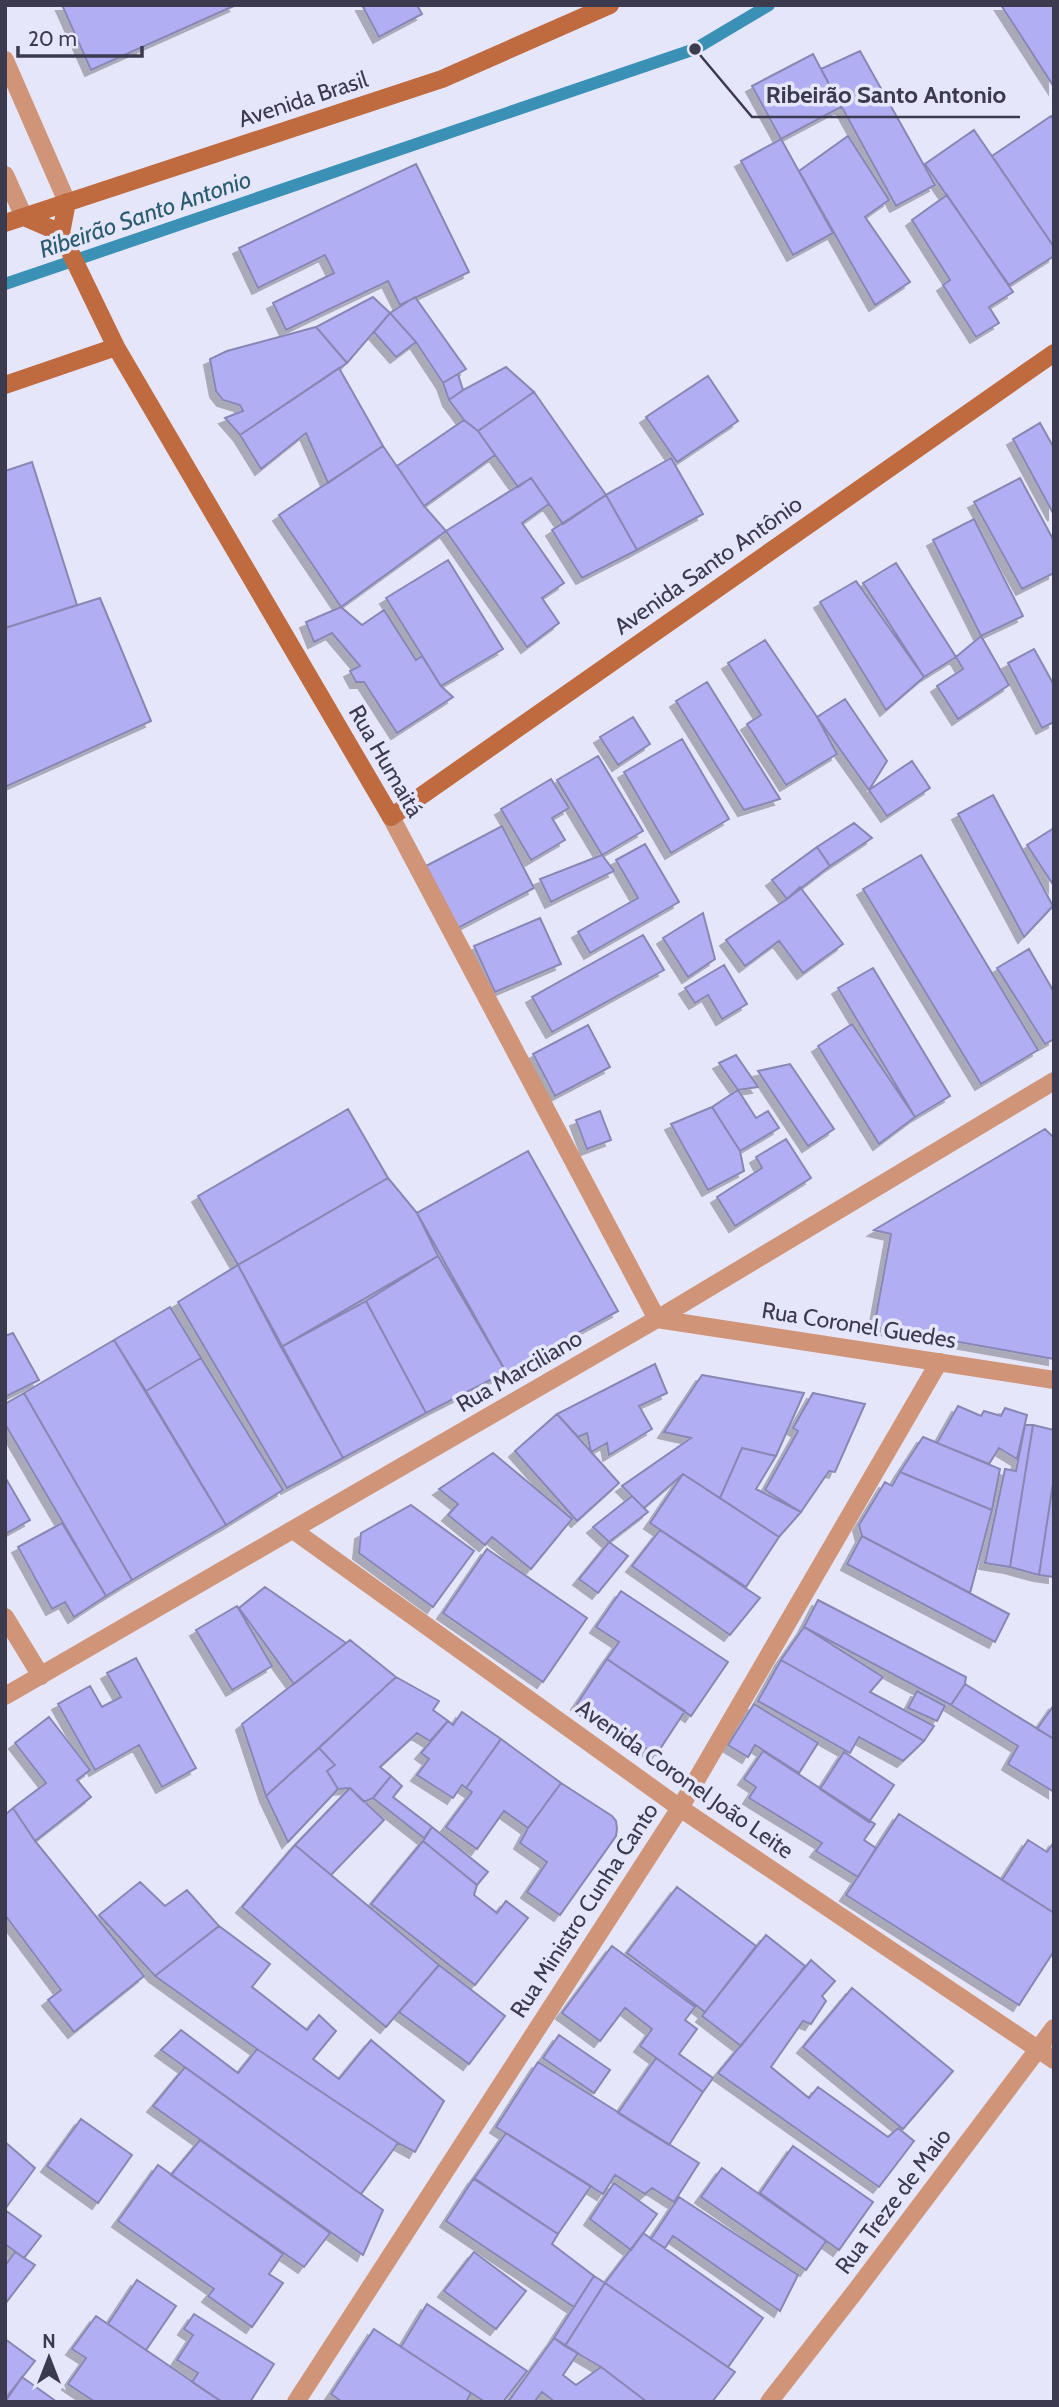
<svg xmlns="http://www.w3.org/2000/svg" width="1059" height="2407" font-family="Cabin,sans-serif">
<style>
.lines{fill:none;stroke-linecap:round;stroke-linejoin:round}
.stream{stroke:#3b91b5;stroke-width:12}
.building{fill:#b1aef3;stroke:#8887b4;stroke-width:2;filter:url(#shadow)}
.minor{stroke:#d09579;stroke-width:18}
.tertiary{stroke:#d09579;stroke-width:18}
.secondary{stroke:#bf6a3f;stroke-width:18}
.labels{text-anchor:middle;dominant-baseline:central;stroke-width:7;stroke-linejoin:round;paint-order:stroke}
.street-label{font-size:23px;fill:#3b3a4e;stroke:#e6e6fa}
.water-label{font-size:24px;font-style:italic;fill:#2a5b6e;stroke:#e6e6fa}
.leader{fill:none;stroke:#3b3a4e;stroke-width:2.5}
.callout-dot{fill:#3b3a4e;stroke:#e6e6fa;stroke-width:2.5}
.callout-label{font-size:24px;text-anchor:middle;font-weight:bold;fill:#3b3a4e;stroke:#e6e6fa;stroke-width:7;stroke-linejoin:round;paint-order:stroke}
</style>
<defs>
<filter id="shadow"><feDropShadow dx="-6" dy="6" stdDeviation="0" flood-color="#0004"/></filter>
</defs>
<rect width="100%" height="100%" fill="#e6e6fa"/>
<g class="lines">
<path class="stream" d="M5 284 695 49 769 5"/>
</g>
<path class="building" d="M62 5H236L91 70Z
M362 5H417L422 14 379 37Z
M1001 5H1054V87Z
M860 51 935 185 896 206 821 69Z
M813 54 841 107 781 139 752 86Z
M1051 116 1054 119V247L992 156Z
M974 130 1054 247V256L1009 285 925 164Z
M848 136 889 200 865 217 910 282 875 305 799 171Z
M781 139 833 233 793 255 741 161Z
M416 164 469 272 400 305 388 281 286 330 273 303 334 273 325 255 258 288 239 248Z
M947 195 1013 292 989 307 999 323 976 337 943 285 950 280 912 220Z
M373 297 390 313 347 363 316 327Z
M415 297 466 369 443 383 416 342 390 313Z
M390 313 416 342 396 357 374 332Z
M316 327 347 363 240 435 225 418 243 411 240 405 223 400 216 391 210 359 227 351Z
M506 367 534 392 478 431 464 420 449 400 463 390Z
M339 368 383 446 328 483 306 433 261 469 240 435Z
M458 374 463 390 449 400 443 383Z
M708 376 738 421 677 462 646 417Z
M534 392 606 495 563 524 531 478 518 487 478 431Z
M464 420 478 431 495 455 424 506 397 466Z
M1040 423 1054 448V515L1013 439Z
M383 446 424 506 446 531 341 607 279 515Z
M671 458 703 514 637 550 606 495Z
M32 462 77 605 5 628V471Z
M531 478 549 504 522 523 564 583 542 598 559 623 527 647 446 531Z
M1020 478 1054 541V573L1022 589 974 502Z
M606 495 637 550 582 578 552 530Z
M974 519 1023 616 981 636 933 540Z
M448 560 503 649 441 686 386 598Z
M896 563 956 657 924 677 863 583Z
M856 581 924 677 886 710 820 602Z
M100 598 151 721 5 787V628Z
M341 607 362 625 384 610 416 660 422 656 441 686 453 697 397 733 364 682H356L350 671 360 666 332 633 314 642 306 622Z
M981 636 1009 685 958 719 937 686 963 669 956 657Z
M765 640 817 717 837 754 786 785 747 724 761 715 728 663Z
M1034 649 1054 685V722L1042 728 1008 663Z
M707 682 780 799 744 810 676 701Z
M845 699 887 761 869 790 817 717Z
M633 717 650 744 618 765 600 737Z
M682 739 729 819 671 853 624 772Z
M598 756 643 831 602 855 557 780Z
M912 761 930 788 887 816 869 790Z
M551 779 569 808 552 818 565 840 531 860 501 809Z
M993 795 1053 906 1024 937 958 814Z
M854 823 872 838 830 866 817 847Z
M502 826 534 888 458 928 426 866Z
M1054 828V886L1027 845Z
M645 844 679 902 590 953 578 932 638 898 616 860Z
M817 847 830 866 787 899 772 880Z
M602 855 614 871 551 902 540 879Z
M921 855 1038 1050 981 1084 863 889Z
M800 887 843 944 803 973 779 941 745 966 726 940 787 899Z
M703 913 715 959 688 977 663 938Z
M540 918 561 964 495 992 474 946Z
M643 935 664 970 552 1032 532 997Z
M1029 949 1054 992V1039L1045 1044 997 968Z
M724 965 747 1004 722 1019 708 995 695 1003 685 988Z
M873 968 950 1096 915 1117 838 988Z
M852 1024 915 1117 879 1144 818 1046Z
M588 1025 610 1067 555 1096 533 1054Z
M736 1055 758 1087 738 1090 719 1063Z
M790 1064 834 1129 808 1146 758 1071Z
M738 1090 756 1118 768 1111 779 1128 740 1151 712 1107Z
M712 1107 740 1151 744 1171 708 1190 671 1124Z
M348 1109 388 1178 238 1265 198 1196Z
M600 1111 611 1140 587 1149 576 1120Z
M1045 1129 1054 1138V1359L874 1327 891 1234 874 1230Z
M786 1139 811 1178 735 1226 717 1197 762 1168 756 1157Z
M528 1151 618 1311 506 1372 417 1213Z
M388 1178 417 1213 438 1256 281 1347 238 1265Z
M438 1256 506 1372 426 1413 366 1301Z
M238 1265 343 1458 287 1488 178 1302Z
M366 1301 426 1413 343 1458 281 1347Z
M170 1307 201 1358 146 1391 114 1340Z
M13 1333 39 1380 5 1397V1336Z
M114 1340 226 1525 132 1580 24 1393Z
M201 1358 283 1490 226 1525 146 1391Z
M655 1364 667 1393 639 1406 652 1429 609 1455 607 1443 591 1452 587 1433 578 1437 557 1414Z
M702 1375 804 1393 776 1456 742 1448 720 1498 683 1474 644 1508 622 1486 691 1438 664 1432Z
M24 1393 132 1580 106 1596 5 1424V1404Z
M813 1393 865 1404 835 1472 829 1471 801 1512 765 1490 798 1431 793 1428Z
M958 1406 981 1416 984 1411 1001 1416 1005 1408 1027 1415 1017 1459 999 1448 989 1464 937 1443Z
M557 1414 619 1483 577 1521 515 1451Z
M1025 1425H1033L1010 1567 985 1563 1005 1469 1016 1471Z
M1033 1425 1054 1430V1477L1039 1575 1010 1567Z
M923 1437 1000 1469 992 1510 900 1472Z
M742 1448 776 1456 756 1489 801 1512 779 1537 720 1498Z
M493 1453 572 1519 531 1569 492 1537 485 1545 448 1515 458 1504 439 1489Z
M900 1472 992 1510 970 1593 862 1536 859 1525 885 1482 892 1486Z
M683 1474 779 1537 746 1587 650 1523Z
M5 1477 30 1520 5 1534Z
M1054 1477V1577L1039 1575Z
M632 1496 648 1512 609 1542 593 1527Z
M411 1505 474 1551 433 1607 359 1553 361 1533Z
M62 1523 106 1596 74 1617 65 1602 52 1609 18 1547Z
M660 1530 760 1598 730 1635 632 1566Z
M862 1536 1009 1614 995 1642 847 1564Z
M609 1542 628 1556 598 1593 579 1579Z
M487 1549 587 1618 543 1682 443 1613Z
M265 1587 346 1643 294 1684 239 1608Z
M621 1591 728 1662 691 1716 607 1659 619 1642 596 1627Z
M818 1600 966 1677 965 1684 951 1705 804 1627Z
M237 1606 272 1666 232 1690 196 1630Z
M804 1627 883 1677 870 1692 934 1726 924 1741 781 1660Z
M350 1640 396 1677 266 1796 242 1724Z
M136 1658 196 1768 162 1787 139 1745 95 1770 58 1704 90 1686 102 1707 121 1697 107 1673Z
M607 1659 685 1711 656 1755 577 1704Z
M781 1660 924 1741 903 1761 859 1737 850 1753 758 1701Z
M396 1677 439 1701 433 1710 448 1721 430 1741 417 1733 380 1767 391 1776 373 1798 364 1802 350 1788 338 1789 327 1771 335 1765 319 1748Z
M965 1684 1054 1739V1792L1008 1764 1018 1746 951 1705Z
M917 1691 945 1706 937 1721 908 1708Z
M754 1704 818 1743 799 1773 755 1745 748 1757 728 1745Z
M1054 1705V1739L1037 1729Z
M462 1712 501 1739 466 1788 462 1785 453 1798 417 1775 429 1759 421 1753 448 1721 453 1725Z
M49 1717 90 1770 77 1780 91 1797 35 1841 13 1808 46 1783 15 1743Z
M501 1739 561 1783 528 1828 504 1811 477 1849 446 1827 472 1792 466 1788Z
M319 1748 335 1765 327 1771 338 1789 288 1842 266 1796Z
M763 1751 875 1824 864 1840 876 1848 858 1877 816 1851 822 1843 749 1798 756 1787 744 1779Z
M844 1752 894 1785 869 1822 820 1789Z
M391 1776 402 1786 393 1797 432 1827 424 1838 373 1798Z
M561 1783 612 1816 616 1821 617 1829 616 1836 560 1915 527 1892 547 1862 520 1843 528 1828Z
M350 1788 384 1820 331 1875 295 1845Z
M13 1808 35 1841 144 1976 74 2032 48 2000 61 1990 5 1915V1815Z
M899 1814 1054 1913V1951L1019 2005 846 1895Z
M432 1827 488 1872 477 1885 423 1841Z
M1028 1840 1047 1852 1054 1842V1913L1002 1880Z
M423 1841 477 1885 474 1895 497 1913 506 1901 528 1918 475 1985 371 1904Z
M295 1845 439 1965 386 2027 242 1907Z
M140 1882 165 1906 187 1890 219 1926 155 1976 99 1915Z
M677 1887 756 1946 705 2012 627 1953Z
M219 1926 270 1964 252 1987 307 2030 319 2015 336 2031 313 2059 339 2079 371 2040 444 2101 415 2152 398 2143 257 2049 155 1976Z
M766 1935 805 1966 741 2046 702 2016Z
M612 1946 695 2007 685 2020 697 2029 679 2054 713 2078 703 2092 640 2046 652 2029 625 2008 600 2041 562 2013Z
M811 1960 835 1981 822 1996 826 2001 811 2024 803 2021 771 2067 809 2098 818 2087 888 2137 898 2128 914 2141 879 2187 718 2073Z
M439 1965 505 2016 469 2064 399 2012Z
M852 1988 953 2071 903 2129 803 2047Z
M181 2030 238 2073 257 2049 398 2143 361 2194 161 2050Z
M559 2035 610 2070 594 2093 543 2058Z
M656 2058 703 2092 669 2145 618 2113Z
M538 2062 699 2163 674 2202 652 2188 645 2194 615 2175 603 2194 496 2127Z
M185 2067 383 2210 363 2255 153 2106Z
M81 2119 132 2155 98 2203 47 2166Z
M506 2133 591 2186 558 2234 474 2179Z
M200 2140 330 2233 304 2267 171 2175Z
M5 2142 35 2168 5 2209Z
M793 2146 873 2202 839 2250 760 2193Z
M158 2165 283 2254 269 2274 283 2283 252 2327 208 2296 214 2289 118 2221Z
M722 2168 826 2241 806 2270 701 2197Z
M474 2178 558 2234 552 2244 594 2276 574 2307 446 2221Z
M614 2183 657 2214 631 2250 590 2219Z
M679 2197 798 2275 780 2311 673 2236 665 2248 651 2239Z
M5 2210 41 2236 24 2258 5 2244Z
M643 2233 763 2318 728 2367 605 2283Z
M15 2252 35 2265 5 2304V2266Z
M474 2252 526 2291 496 2329 444 2291Z
M594 2276 605 2283 565 2346 554 2338Z
M137 2280 176 2306 146 2350 108 2324Z
M605 2283 735 2372 712 2402H647L601 2367 565 2346Z
M427 2304 527 2371 503 2402H485L401 2347Z
M194 2314 274 2364 250 2402H222L192 2382 198 2373 177 2360 193 2335 184 2329Z
M96 2316 146 2350 222 2402H95L68 2384 86 2358 72 2349Z
M374 2329 471 2393 466 2402H342L331 2394Z
M554 2338 578 2353 563 2375 576 2385 601 2367 647 2402H555L542 2392 534 2402H508Z
M5 2339 35 2361 5 2399Z
M22 2377 57 2402H5Z"/>
<g class="lines">
<path class="minor" d="M5 1617 41 1676
M296 2402 680 1808 939 1362"/>
<path class="tertiary" d="M5 60 67 202
M5 175 24 217
M391 817 657 1319 1054 1380
M293 1530 680 1808 1054 2060
M5 1696 657 1319 1054 1081
M769 2402 854 2293 1054 2028"/>
<path class="secondary" d="M67 202 61 233 116 347 391 817 1054 353
M24 217 61 233
M5 223 442 79 610 5
M5 385 116 347"/>
</g>
<g class="labels">
<g class="street-label">
<text transform="translate(303 99) rotate(-18)">Avenida Brasil</text>
<text transform="translate(708 565) rotate(-35)">Avenida Santo Antônio</text>
<text transform="translate(386 761) rotate(60)">Rua Humaitá</text>
<text transform="translate(859 1325) rotate(9)">Rua Coronel Guedes</text>
<text transform="translate(519 1371) rotate(-30)">Rua Marciliano</text>
<text transform="translate(685 1779) rotate(35)">Avenida Coronel João Leite</text>
<text transform="translate(584 1910) rotate(-57)">Rua Ministro Cunha Canto</text>
<text transform="translate(893 2201) rotate(-53)">Rua Treze de Maio</text>
</g>
<g class="water-label">
<text transform="translate(145 214) rotate(-19)">Ribeirão Santo Antonio</text>
</g>
</g>
<path class="leader" d="M695 49L752 117H1020"/>
<circle class="callout-dot" cx="695" cy="49" r="7"/>
<g class="callout-label">
<text x="886" y="103">Ribeirão Santo Antonio</text>
</g>
<rect width="1059" height="2407" fill="none" stroke="#3b3a4e" stroke-width="14"/>
<g transform="translate(49 2358)" stroke="#e6e6fa" stroke-width="5" paint-order="stroke">
<path d="M0-5L12 26L0 18L-12 26Z" fill="#3b3a4e"/>
<text y="-10" font-size="19" font-weight="bold" text-anchor="middle" fill="#3b3a4e">N</text>
</g>
<path d="M18 46v10h124v-10" fill="none" stroke="#3b3a4e" stroke-width="3.5"/>
<text x="28" y="46" font-size="21" fill="#3b3a4e" stroke="#e6e6fa" stroke-width="5" paint-order="stroke">20 m</text>
</svg>
